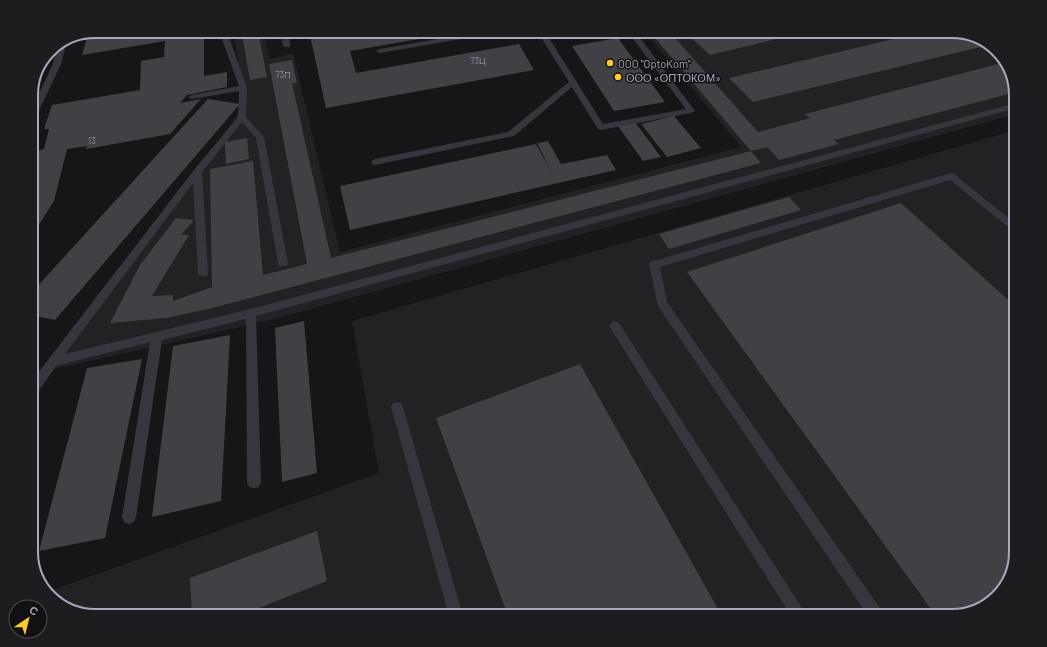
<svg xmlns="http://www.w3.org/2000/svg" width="1047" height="647" font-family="Barlow,sans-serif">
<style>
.built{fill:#222225}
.building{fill:#404045}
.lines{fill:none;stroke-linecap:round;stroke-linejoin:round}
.service{fill:#36373d;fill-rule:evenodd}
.poi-dot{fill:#fdcb28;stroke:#111113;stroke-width:1.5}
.labels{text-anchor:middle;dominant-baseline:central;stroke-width:3;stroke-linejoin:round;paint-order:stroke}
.far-number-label{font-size:9px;fill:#8d909c}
.far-poi-label{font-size:11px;fill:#a7aab9;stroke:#111113;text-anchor:start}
.rim{fill:none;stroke:#a7aab9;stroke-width:2}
</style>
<rect width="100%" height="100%" fill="#161618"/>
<path class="built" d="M233 31H263L270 59 293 53 340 252 741 147 644 31H952L984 40 1007 63 1016 91V114L271 320 50 370 241 110 243 88Z
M1016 130V552L1007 584 984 607 952 616H95L63 607 47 592 379 473 352 321Z"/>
<path class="building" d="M95 31H204V76L227 72V87L187 95 180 103 201 99 170 134 86 149 87 146 67 149 54 201 31 237V160L34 151 44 149 49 129H44L52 105 140 90 141 61 164 57 165 41 82 55 88 34Z
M235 31H258L267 77 250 80 242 35 236 36Z
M309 31H459L460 32 350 51 356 73 519 44 534 70 326 108Z
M649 31H669L758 132 810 118 805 114 1006 62 1016 92 834 140 839 144 779 160 767 147 751 151Z
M715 31H805V32L710 55 690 37Z
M927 31H952L984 40 989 45 753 102 729 78Z
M618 38 665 102 614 111 572 46Z
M292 60 297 83H292L331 258 751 151 761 163 212 308 166 318 110 323 140 265 176 218 194 220 181 235H189L152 296 173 295V301L212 287 210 169 253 161 263 275 307 264 269 64Z
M208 99 240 104 55 320 31 315V289L34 290Z
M674 116 701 148 667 157 641 124Z
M635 122 661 157 643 161 618 126Z
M247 138 249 159 226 164 225 142Z
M548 141 561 164 607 155 616 170 350 230 340 186 536 144 552 173 537 143Z
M789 197 801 210 669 249 659 234Z
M901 203 1016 307V552L1007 584 984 607 952 616H936L687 272Z
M304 321 317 473 282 482 275 328Z
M230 335 221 501 152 517 173 346Z
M142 359 105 538 39 551 87 368Z
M580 364 722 616H508L436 418Z
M317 531 327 581 239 616H192L190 578Z"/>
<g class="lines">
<path class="service" d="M219 31H227L247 88 246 117 264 137 288 263 287 266H279L278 263 256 138 242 122 202 172 208 273 207 276H199L198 273 193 183 65 354 251 309 1016 103V108L256 316 261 482 259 487 254 488 249 487 247 482 246 319 162 340 136 517 134 522 129 524 124 522 122 517 150 342 56 366 35 396 31 397V382L194 170 238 117 239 91 192 99 188 97 192 95 239 86Z
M281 31H289L290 47H284L283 45Z
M484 31H500L496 33 380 53 376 51 380 49Z
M537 31H545L547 35 568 31H585L581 33 549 38 603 124 686 109 627 31H635L695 111 691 113 601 130 598 129 572 87 514 136 375 165 372 164 371 162 375 159 508 132 569 82Z
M65 44 66 45 61 64 35 119 31 122V110L53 64 58 46Z
M951 173 954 174 1016 224V232L1013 231 950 180 660 267 667 302 882 611 884 616H868L658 306 649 265 650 262 654 261Z
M615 321 619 323 807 616H791L611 329 609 326 611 323Z
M397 402 401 403 403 407 463 616H449L391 407 393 403Z"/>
</g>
<g class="poi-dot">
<circle cx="610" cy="63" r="4"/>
<circle cx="618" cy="77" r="4"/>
</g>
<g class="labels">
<g class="far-number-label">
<text x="478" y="60">73Ц</text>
<text x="283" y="74">73П</text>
<text x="92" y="140">13</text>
</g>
<g class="far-poi-label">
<text x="618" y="63">OOO "OptoKom"</text>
<text x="626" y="77">ООО «ОПТОКОМ»</text>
</g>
</g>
<path d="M0 0H1047V647H0ZM95 38H952A57 57 0 0 1 1009 95V552A57 57 0 0 1 952 609H95A57 57 0 0 1 38 552V95A57 57 0 0 1 95 38Z" fill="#1d1d20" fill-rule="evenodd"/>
<path class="rim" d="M95 38H952A57 57 0 0 1 1009 95V552A57 57 0 0 1 952 609H95A57 57 0 0 1 38 552V95A57 57 0 0 1 95 38Z"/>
<g transform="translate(28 619) rotate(35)"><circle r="19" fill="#111113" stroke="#4d4e55"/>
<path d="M0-3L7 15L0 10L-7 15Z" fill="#fdcb28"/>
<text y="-6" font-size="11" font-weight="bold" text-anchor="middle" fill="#a7aab9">С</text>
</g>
</svg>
